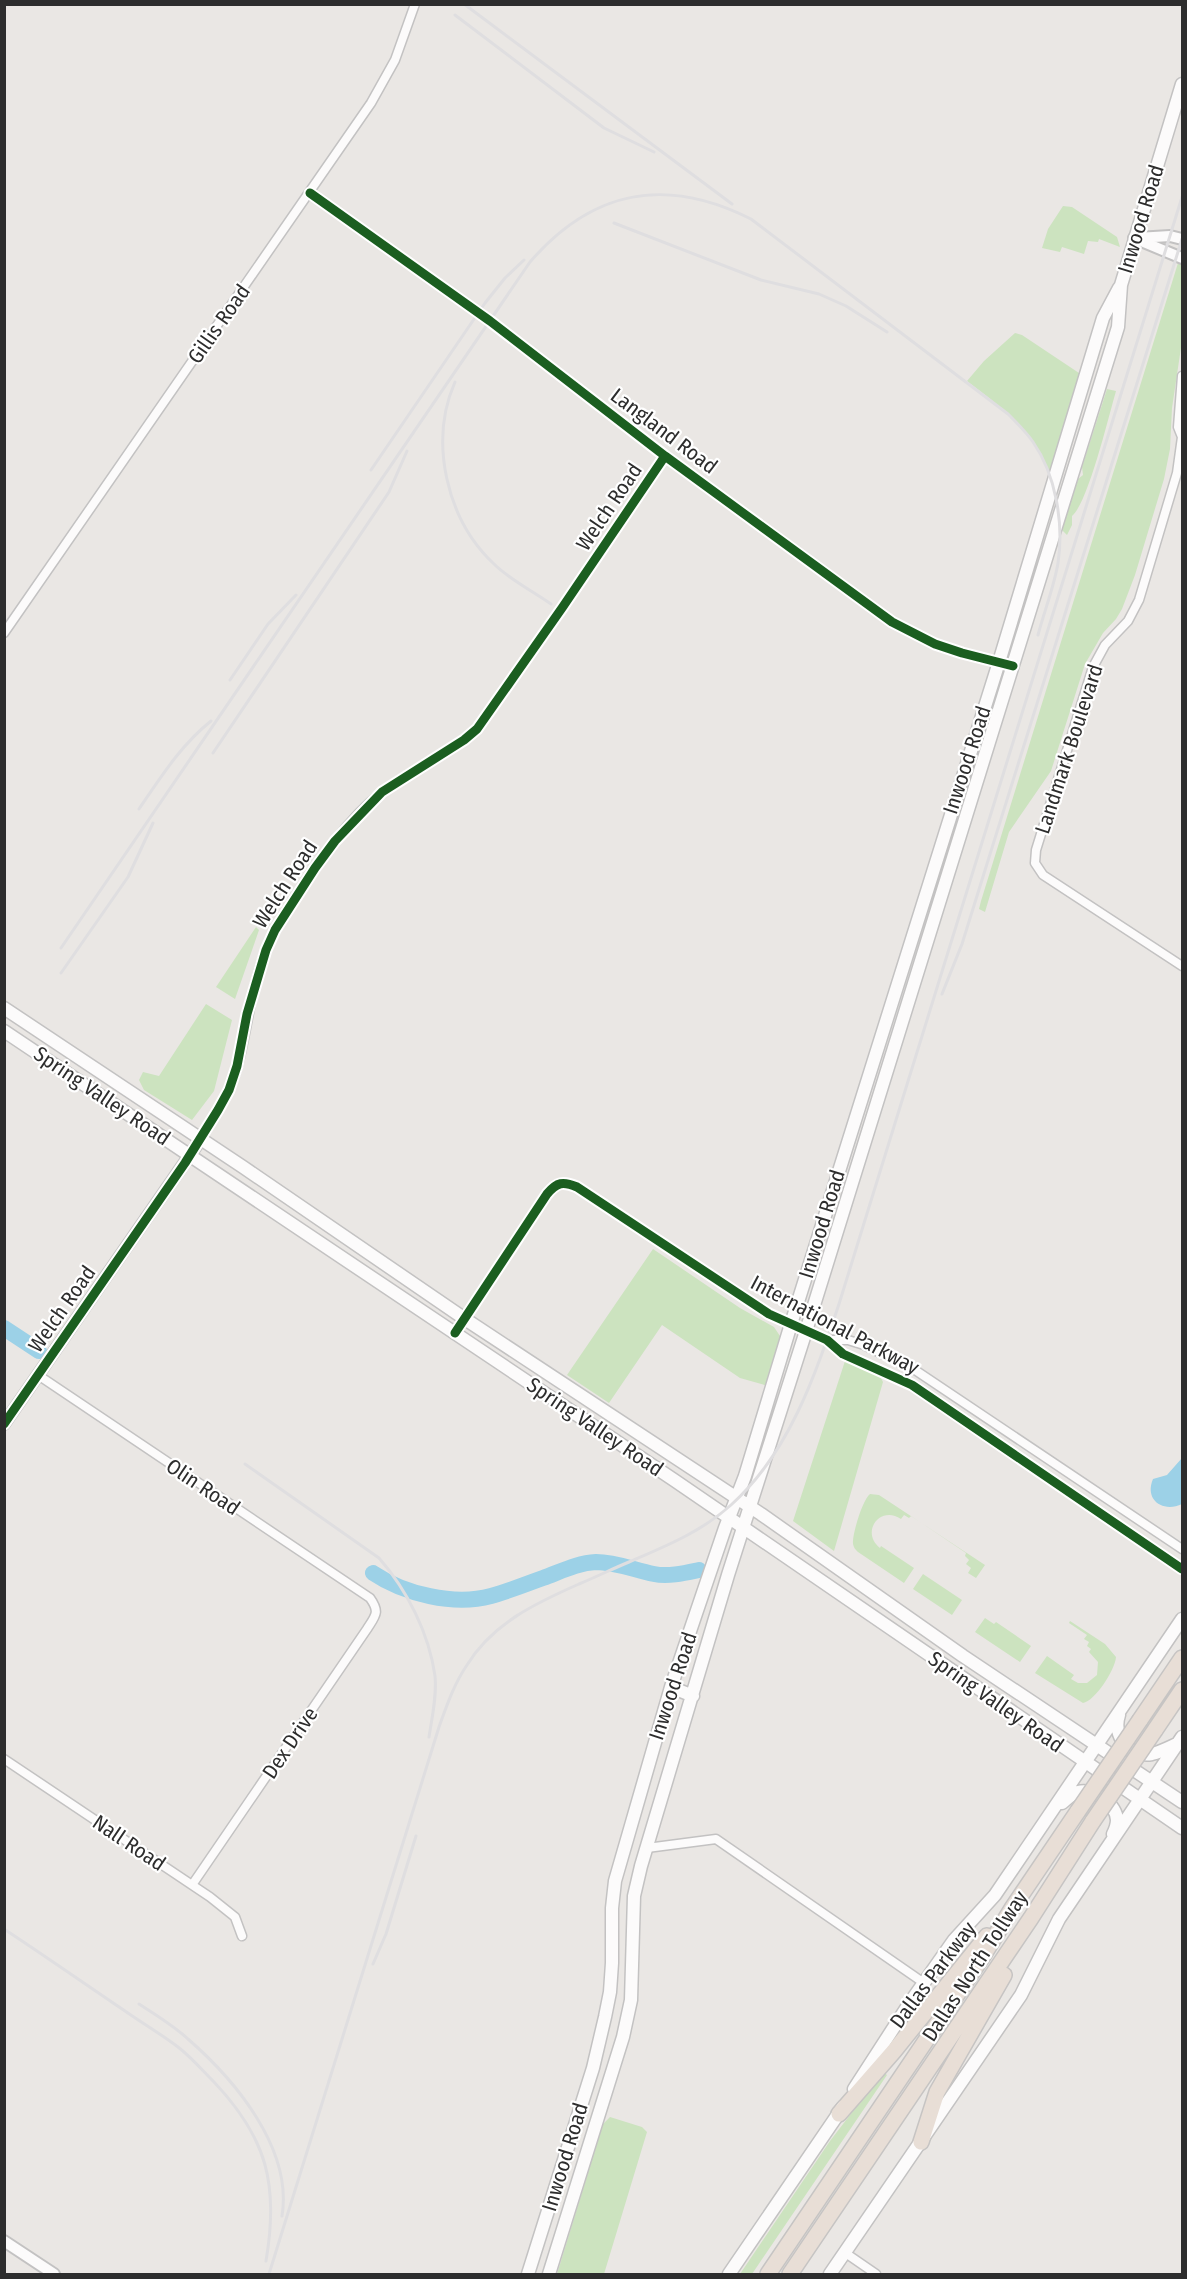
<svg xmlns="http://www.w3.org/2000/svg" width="1187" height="2279" font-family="'Fira Sans Condensed',sans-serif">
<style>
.green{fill:#cce3bf}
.water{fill:#9cd1e7}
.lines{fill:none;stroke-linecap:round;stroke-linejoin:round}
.river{stroke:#9cd1e7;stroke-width:16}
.minor-casing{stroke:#c3c2c2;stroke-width:11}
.tertiary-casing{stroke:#c3c2c2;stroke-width:14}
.secondary-casing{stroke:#c3c2c2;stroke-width:15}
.motorway-casing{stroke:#c6c4c3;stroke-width:18}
.minor{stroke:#fcfbfb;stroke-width:8}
.tertiary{stroke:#fcfbfb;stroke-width:10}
.secondary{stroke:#fcfbfb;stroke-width:12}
.motorway{stroke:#e8ded6;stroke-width:15}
.rail{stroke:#dfdee0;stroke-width:3}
.motorway-bridge-casing{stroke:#c6c4c3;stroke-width:18;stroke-linecap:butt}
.motorway-bridge{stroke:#e8ded6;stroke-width:15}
.cycleway-casing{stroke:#fff;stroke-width:13}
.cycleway{stroke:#1b5e20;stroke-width:9}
.labels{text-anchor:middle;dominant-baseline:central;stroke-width:4.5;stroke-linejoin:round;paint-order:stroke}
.street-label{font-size:21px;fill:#2d2d2d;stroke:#fff}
</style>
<rect width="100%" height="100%" fill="#eae7e4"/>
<path class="green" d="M1063 206 1072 207 1117 237 1120 247 1099 239 1098 242 1088 241 1084 254 1062 247 1060 252 1042 248 1048 229Z
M1178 263 1182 265V341L1172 408 1170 449 1164 479 1135 575 1122 609 1116 619 1103 633 1085 664 1051 771 1009 832 985 912 979 909 981 901Z
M1015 333 1022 335 1082 375 1050 476C1031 428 1006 411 967 381L984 361Z
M1107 389 1116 391C1109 415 1088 503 1072 516V525L1067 535 1062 530 1078 479 1083 475 1082 467Z
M256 927 259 930 235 999 216 987Z
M206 1004 232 1020 214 1091 192 1120 144 1090 139 1080 143 1072 159 1076Z
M653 1249 740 1308 774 1327 782 1339 768 1386 740 1378 662 1325 609 1403 567 1375Z
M845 1361 880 1376 883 1382 834 1551 793 1521Z
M870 1494 879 1495 985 1565 976 1578 968 1573 971 1568 966 1564 969 1560 965 1556 966 1553 911 1516 909 1518 904 1515 901 1519C880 1505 860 1532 880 1548L881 1546 914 1568 904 1583 858 1552C855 1549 854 1548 853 1544 852 1534 863 1499 870 1494Z
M923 1574 962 1600 952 1615 913 1589Z
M985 1618 994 1624 996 1622 1031 1646 1020 1662 975 1632Z
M1070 1621 1105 1644 1116 1657C1115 1670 1095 1701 1083 1703L1035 1673 1047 1656 1074 1675 1071 1679 1078 1683H1087L1097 1675 1098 1662 1089 1652 1091 1649 1087 1646 1089 1642 1084 1639 1087 1635 1069 1623Z
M883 2072 887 2075 752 2274H740L830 2141Z
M610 2117 642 2127 647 2132 604 2274H557L603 2124Z"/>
<path class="water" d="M1182 1458V1504C1163 1513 1144 1500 1153 1479L1167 1475Z"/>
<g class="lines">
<path class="river" d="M4 1328 39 1351
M373 1573C404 1594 454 1606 491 1596 509 1591 526 1584 543 1578 560 1572 577 1563 596 1562 616 1562 634 1570 654 1574 668 1577 685 1573 699 1570"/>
<defs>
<path id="minor" d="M310 193 490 321 665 456 892 622 935 644 962 653 1013 666
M1182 437 1177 473 1139 600 1128 621 1105 645 1093 667 1036 850 1035 863 1043 875 1182 966
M1182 437 1178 427 1182 376
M4 633 371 103 395 60 415 4
M201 1139C215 1115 230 1092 238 1065 248 1027 251 987 266 950 273 931 285 915 296 898 320 861 346 820 382 792 413 769 448 755 477 729L562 608 665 456
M455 1333 547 1194C557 1182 563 1181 577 1187L769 1314 827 1340 843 1354 912 1385 1182 1569
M827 1340H848L864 1345 915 1370 1182 1549
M38 1375 370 1598C380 1612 376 1615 367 1629L192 1885
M4 1759 210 1897 235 1917 242 1936
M647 1848 716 1839 924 1983
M844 2252 876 2274"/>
<path id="tertiary" d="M1134 238 1182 258
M1137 238 1170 236 1182 239
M4 1424 201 1139
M4 2241 54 2274"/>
<path id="secondary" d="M4 1008 243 1167 465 1319 761 1514 963 1656 1182 1802
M4 1031 674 1480 1182 1828
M671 1687 693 1696
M1119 1715C1112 1736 1130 1758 1152 1754 1161 1752 1170 1747 1179 1743
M1062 1803C1067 1799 1072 1793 1078 1792 1094 1788 1116 1804 1117 1820 1117 1826 1115 1830 1113 1834
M854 2089 909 2004 954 1940 995 1895 1182 1619
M528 2274 593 2068 605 2017 610 1992 612 1963V1908L615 1881 671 1687 725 1528 745 1476 791 1324 999 662 1103 318 1119 288
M549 2274 623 2037 631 2000 634 1896 641 1866 728 1575 806 1331 1118 327 1121 285 1182 84
M729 2274 843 2107
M830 2274 1021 1995 1059 1919 1182 1737"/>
<path id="motorway" d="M1140 1720 1182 1658
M1155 1730 1182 1690
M839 2114 894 2051 987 1936
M921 2142 937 2092 1004 1975
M768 2274 981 1959 1013 1907 1078 1811
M790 2274 1031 1918 1093 1821"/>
</defs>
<use href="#minor" class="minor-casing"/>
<use href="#tertiary" class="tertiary-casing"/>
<use href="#secondary" class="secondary-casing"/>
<use href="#motorway" class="motorway-casing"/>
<use href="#minor" class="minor"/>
<use href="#tertiary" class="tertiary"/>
<use href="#secondary" class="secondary"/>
<use href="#motorway" class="motorway"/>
<path class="rail" d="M464 4 732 204
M455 15 604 128 654 152
M614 223 761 280 819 294 846 306 887 332
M455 382C429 441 446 519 494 564 510 580 533 591 551 604
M371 470 485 303 505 278 524 260
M230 680 268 624 296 595
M213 753 389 492 407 451
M139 809C161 777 180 746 211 721
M61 948 530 262C593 189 666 176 751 219L1008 414C1017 423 1026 432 1033 442 1056 475 1064 524 1058 563 1054 587 1044 612 1038 635
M61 973 128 877 153 823
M942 994 962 944 1182 239
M245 1464 379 1558C407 1590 429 1633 435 1676 437 1696 432 1717 429 1737
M4 1929C45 1956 85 1984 125 2011 142 2023 161 2034 178 2047 191 2057 202 2070 214 2082 267 2138 279 2185 266 2261
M373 1964 386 1934 416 1836
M139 2004C156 2015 173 2025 188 2039 235 2080 293 2149 282 2216
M269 2274 439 1727C447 1705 454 1684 467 1665 493 1623 536 1603 579 1584 596 1577 612 1569 629 1562 666 1546 701 1532 731 1505 789 1453 815 1376 839 1304L1182 197"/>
<defs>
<path id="motorway-bridge" d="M1078 1811 1140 1720
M1093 1821 1155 1730"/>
</defs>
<use href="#motorway-bridge" class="motorway-bridge-casing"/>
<use href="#motorway-bridge" class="motorway-bridge"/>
<defs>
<path id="cycleway" d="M310 193 490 321 665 456 892 622 935 644 962 653 1013 666
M455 1333 547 1194C557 1182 563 1181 577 1187L769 1314 827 1340 843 1354 912 1385 1182 1569
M4 1424 185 1163 218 1110 229 1090 237 1066 247 1014 266 950 275 930 315 868 335 841 382 792 464 740 477 729 562 608 665 456"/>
</defs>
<use href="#cycleway" class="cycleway-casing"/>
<use href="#cycleway" class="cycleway"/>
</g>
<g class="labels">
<g class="street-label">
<text transform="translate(1141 219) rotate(-73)">Inwood Road</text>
<text transform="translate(219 324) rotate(-55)">Gillis Road</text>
<text transform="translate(664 431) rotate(37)">Langland Road</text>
<text transform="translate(609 507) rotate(-56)">Welch Road</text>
<text transform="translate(1069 749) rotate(-72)">Landmark Boulevard</text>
<text transform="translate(967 760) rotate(-72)">Inwood Road</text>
<text transform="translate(285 884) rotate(-57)">Welch Road</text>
<text transform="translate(102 1096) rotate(34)">Spring Valley Road</text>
<text transform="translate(822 1224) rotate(-73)">Inwood Road</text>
<text transform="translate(62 1309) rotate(-55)">Welch Road</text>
<text transform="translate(835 1325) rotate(28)">International Parkway</text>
<text transform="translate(595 1427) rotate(34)">Spring Valley Road</text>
<text transform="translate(203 1487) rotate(34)">Olin Road</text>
<text transform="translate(673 1686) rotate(-72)">Inwood Road</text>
<text transform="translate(996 1702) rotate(35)">Spring Valley Road</text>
<text transform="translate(290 1743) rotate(-56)">Dex Drive</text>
<text transform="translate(129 1843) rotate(34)">Nall Road</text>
<text transform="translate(975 1966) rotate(-57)">Dallas North Tollway</text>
<text transform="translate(933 1975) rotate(-53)">Dallas Parkway</text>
<text transform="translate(565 2157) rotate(-73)">Inwood Road</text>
</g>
</g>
<rect width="1187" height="2279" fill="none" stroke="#2d2d2d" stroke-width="12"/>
</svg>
